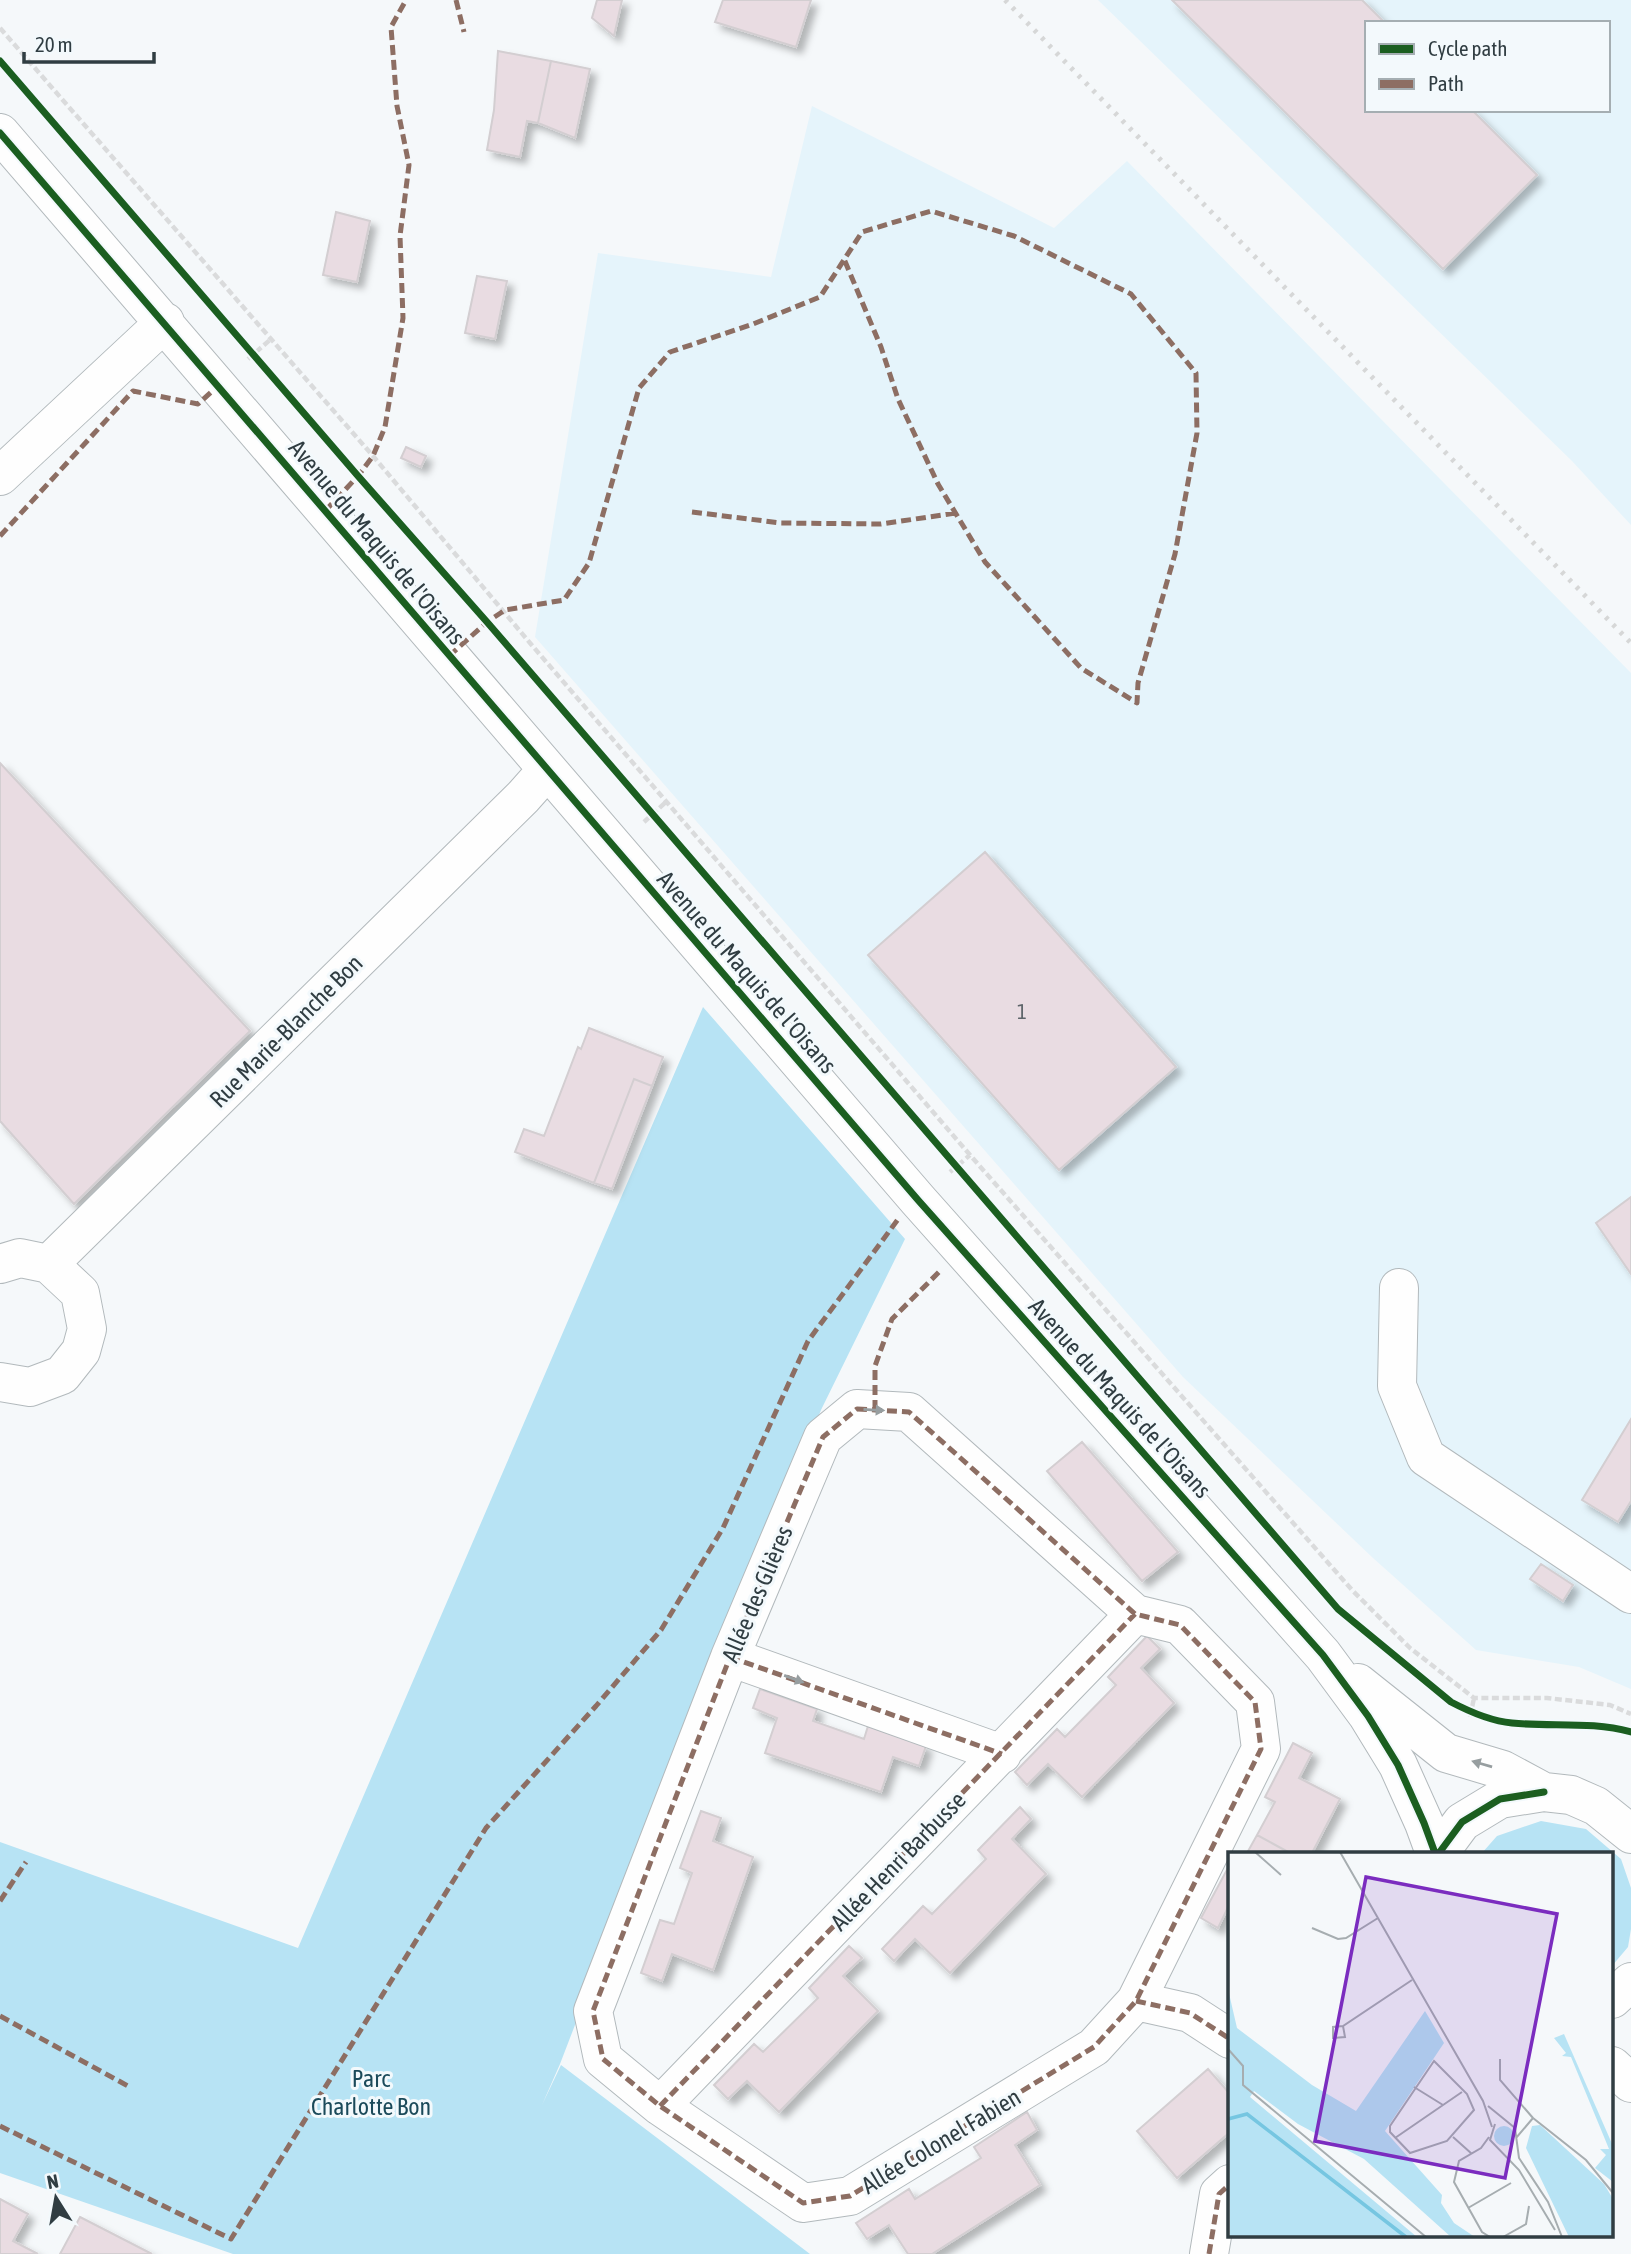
<svg xmlns="http://www.w3.org/2000/svg" width="1631" height="2254" font-family="'Asap Condensed',sans-serif">
<style>
.built{fill:#e5f4fb;fill-rule:evenodd}
.green{fill:#b7e3f4}
.building{fill:#e9dce2;stroke:#d3ced1;stroke-width:2;filter:url(#shadow)}
.lines{fill:none;stroke-linecap:round;stroke-linejoin:round}
.minor-casing{stroke:#b2b9bc;stroke-width:40}
.path{stroke:#dadbdc;stroke-width:4.5;stroke-dasharray:7 3.5;stroke-linecap:butt}
.minor{stroke:#fefefe;stroke-width:38}
.rail{stroke:#d6d7d7;stroke-width:5;stroke-dasharray:3.5 7;stroke-linecap:butt}
.quiet{stroke:#8d6e63;stroke-width:5;stroke-dasharray:10 5;stroke-linecap:butt}
.cycleway-casing{stroke:#f3f9fc;stroke-width:11}
.cycleway{stroke:#1b5e20;stroke-width:7}
.oneway{fill:#979ea0}
.labels{text-anchor:middle;dominant-baseline:central;stroke-width:6;stroke-linejoin:round;paint-order:stroke}
.number-label{font-size:21px;fill:#5e656a}
.street-label{font-size:24px;fill:#303d42;stroke:#f3f9fc}
.park-label{font-size:24px;fill:#1b4a5a;stroke:#f3f9fc}
.inset-river{fill:none;stroke:#76c6e1;stroke-width:3.5}
.inset-road{fill:none;stroke:#a6adb0;stroke-width:2}
.view{fill:#7b2cbf;fill-opacity:0.15;stroke:#7b2cbf;stroke-width:3.5}
.inset-edge{fill:none;stroke:#303d42;stroke-width:3.5}
</style>
<defs>
<filter id="shadow"><feDropShadow dx="6" dy="6" stdDeviation="3.5" flood-color="#0004"/></filter>
</defs>
<rect width="100%" height="100%" fill="#f5f8fa"/>
<path class="built" d="M1098 0H1631V525L1572 461ZM1367 23H1608V110H1367Z
M812 106 1054 228 1127 161 1631 673V1689L1579 1667 1476 1650 1373 1558 1183 1377 535 637 598 253 771 277Z"/>
<path class="green" d="M703 1007 905 1239 821 1410 666 1788 560 2064 542 2105 561 2065 810 2254H233L0 2173V1842L298 1948Z
M1541 1821 1586 1829 1621 1859 1631 1888V1929L1628 1947 1612 1966V1853H1482L1497 1836Z"/>
<path class="building" d="M597 0H622L614 36 592 18Z
M723 0H811L796 47 715 22Z
M1172 0H1362L1385 23H1367V110H1472L1537 175 1443 269Z
M498 51 551 61 538 123 527 121 520 157 487 150 494 110Z
M551 61 590 69 575 138 538 123Z
M336 212 370 221 357 282 323 275Z
M477 276 507 281 495 339 465 333Z
M406 447 426 456 421 467 401 458Z
M0 763 250 1031 74 1204 0 1121Z
M985 852 1176 1067 1059 1170 868 955Z
M589 1028 663 1057 652 1086 634 1079 594 1183 515 1152 524 1129 544 1136 578 1047 581 1049Z
M634 1079 652 1086 612 1189 594 1183Z
M1631 1197V1274L1596 1223Z
M1631 1419V1501L1618 1522 1582 1500Z
M1082 1442 1178 1552 1142 1581 1047 1471Z
M1541 1564 1573 1585 1563 1601 1530 1579Z
M1147 1636 1160 1649 1141 1668 1174 1703 1082 1797 1048 1764 1027 1785 1015 1772 1057 1729 1065 1737 1116 1685 1108 1677Z
M760 1689 817 1709 813 1721 864 1739 868 1726 926 1746 919 1766 893 1757 881 1792 765 1753 777 1718 753 1708Z
M1293 1743 1312 1753 1299 1778 1340 1799 1312 1853H1290L1257 1835 1275 1802 1265 1797Z
M1020 1807 1031 1819 1012 1839 1046 1874 950 1973 915 1939 894 1961 882 1949 923 1906 932 1914 986 1859 978 1850Z
M701 1811 721 1818 713 1841 753 1857 713 1970 672 1954 662 1981 641 1973 660 1920 674 1924 692 1873 680 1868Z
M1257 1835 1290 1853H1247Z
M1229 1866 1230 1903 1218 1928 1201 1918Z
M849 1946 862 1958 843 1976 878 2011 779 2112 747 2081 728 2099 714 2085 754 2044 763 2052 818 1998 809 1988Z
M1208 2069 1230 2094V2132L1177 2178 1137 2131Z
M1027 2112 1037 2130 1015 2145 1040 2185 932 2254H908L889 2225 867 2239 856 2223 909 2189 915 2199 981 2158 974 2147Z
M0 2199 28 2214 13 2241 38 2254H0Z
M80 2217 152 2254H60Z"/>
<g class="lines">
<defs>
<path id="minor" d="M0 133 918 1200 1323 1655 1368 1716 1398 1765 1424 1823 1435 1853
M0 476 165 322
M0 1264 20 1258 49 1264 80 1293 87 1329 81 1351 62 1375 30 1387 0 1382
M49 1264 523 797 547 770
M1399 1288 1397 1386 1426 1457 1631 1594
M857 1409 909 1412 1135 1614 1180 1625 1255 1702 1261 1749 1136 2001 1094 2047 850 2196 803 2203 660 2106 603 2059 593 2011 730 1657 823 1437Z
M730 1657 1002 1754
M1358 1683 1446 1753 1503 1770 1544 1792
M1439 1853 1462 1822 1500 1799 1544 1792 1571 1795 1596 1806 1631 1834
M1612 1999 1631 1982
M1136 2001 1190 2013 1230 2039
M1612 2066 1631 2083
M660 2106 1135 1614
M1209 2254 1219 2194 1230 2184"/>
</defs>
<use href="#minor" class="minor-casing"/>
<path class="path" d="M0 28 373 456 530 643 970 1155 1352 1590 1410 1648 1474 1698H1547L1610 1705 1631 1714
M248 359 271 339
M644 822 667 801
M950 1172 970 1155
M1470 1717 1474 1698"/>
<use href="#minor" class="minor"/>
<path class="rail" d="M1005 0 1631 643"/>
<path class="quiet" d="M456 0 464 32
M325 511 358 476 373 456 385 427 403 318 400 236 409 165 397 106 391 27 406 0
M692 512 781 523 881 524 956 513
M0 536 133 391 198 404 219 385
M449 656 487 622 505 610 564 600 589 563 639 388 670 352 753 324 820 297 862 232 931 211 1014 236 1131 294 1196 373 1197 433 1175 554 1138 683 1137 703 1081 668 985 562 938 484 898 399 881 347 844 259
M857 1409 909 1412 1135 1614 1180 1625 1255 1702 1261 1749 1136 2001 1094 2047 850 2196 803 2203 660 2106 603 2059 593 2011 730 1657 823 1437Z
M875 1410V1366L892 1319 942 1269
M730 1657 1002 1754
M0 1901 26 1862
M1136 2001 1190 2013 1230 2039
M0 2016 128 2086
M660 2106 1135 1614
M0 2126 231 2239 486 1828 596 1706 661 1630 723 1528 808 1341 899 1218
M1209 2254 1219 2194 1230 2184"/>
<defs>
<path id="cycleway" d="M0 61 358 476 487 622 1338 1609 1451 1702C1470 1712 1490 1721 1512 1723 1552 1727 1592 1721 1631 1732
M0 133 918 1200 1323 1655 1368 1716 1398 1765 1424 1823 1435 1853
M1439 1853 1462 1822 1500 1799 1544 1792"/>
</defs>
<use href="#cycleway" class="cycleway-casing"/>
<use href="#cycleway" class="cycleway"/>
</g>
<defs><path id="oneway-solid" d="M-6-.8H1V-3.2L6.5 0L1 3.2V.8H-6Z" transform="scale(1.75)"/></defs>
<g class="oneway">
<use href="#oneway-solid" transform="translate(874 1410) rotate(3)"/>
<use href="#oneway-solid" transform="translate(794 1679) rotate(20)"/>
<use href="#oneway-solid" transform="translate(1482 1764) rotate(-164)"/>
</g>
<g class="labels">
<g class="number-label">
<text x="1022" y="1011">1</text>
</g>
<g class="street-label">
<text transform="translate(377 542) rotate(50)">Avenue du Maquis de l'Oisans</text>
<text transform="translate(747 972) rotate(49)">Avenue du Maquis de l'Oisans</text>
<text transform="translate(286 1031) rotate(-45)">Rue Marie-Blanche Bon</text>
<text transform="translate(1120 1398) rotate(48)">Avenue du Maquis de l'Oisans</text>
<text transform="translate(757 1594) rotate(-67)">Allée des Glières</text>
<text transform="translate(898 1861) rotate(-46)">Allée Henri Barbusse</text>
<text transform="translate(941 2141) rotate(-31)">Allée Colonel Fabien</text>
</g>
<g class="park-label">
<text x="371" y="2078">Parc<tspan x="371" dy="28">Charlotte Bon</tspan></text>
</g>
</g>
<g transform="translate(1228 1852)">
<rect width="385" height="385" fill="#f5f8fa"/>
<path d="M0 137 9 176 84 233 128 259 197 159 216 191 157 279 214 343 213 351 226 371 247 385H223L136 307 70 272 26 239 22 245 189 385H2ZM336 182 385 294V330L367 316 378 303 372 297H381L343 205 334 204 338 201 326 186ZM312 273 376 332 385 347V385H341L298 296 304 274ZM266 284a10 10 0 1 1 20 0a10 10 0 1 1-20 0Z" fill="#b7e3f4"/>
<path class="inset-river" d="M0 267 19 262 178 385"/>
<path class="inset-road" d="M27 0 53 23M112 0 255 249 264 275M84 76 110 87 118 86 150 66M115 174 117 185 105 186V175L115 174 184 128M0 197 15 214V233L198 385M272 207V228L305 266M206 209 239 242 246 258 219 289 182 301 162 280V274ZM186 235 215 253M260 254 287 276 291 306 320 350 334 385M305 266 358 308 385 341M267 272 262 288 291 318 327 378M225 285 244 302M261 285 253 296 231 309 226 330 254 380 262 385M167 286 234 240M288 286 305 266M240 356 283 331M275 385 298 372 301 354"/>
<path class="view" d="M138 25 329 62 277 326 87 289Z"/>
<rect width="385" height="385" class="inset-edge"/>
</g>
<rect x="1365" y="21" width="245" height="91" fill="#f3f9fc" stroke="#a5aeb2" stroke-width="2"/>
<rect x="1379" y="44" width="35" height="10" fill="#1b5e20" stroke="#a5aeb2" stroke-width="2"/>
<text x="1428" y="56" font-size="21" fill="#303d42">Cycle path</text>
<rect x="1379" y="79" width="35" height="10" fill="#8d6e63" stroke="#a5aeb2" stroke-width="2"/>
<text x="1428" y="91" font-size="21" fill="#303d42">Path</text>
<g transform="translate(56 2198) rotate(349)" stroke="#f3f9fc" stroke-width="5" paint-order="stroke">
<path d="M0-5L12 26L0 18L-12 26Z" fill="#303d42"/>
<text y="-10" font-size="19" font-weight="bold" text-anchor="middle" fill="#303d42">N</text>
</g>
<path d="M24 52v10h130v-10" fill="none" stroke="#303d42" stroke-width="3.5"/>
<text x="35" y="52" font-size="21" fill="#303d42" stroke="#f3f9fc" stroke-width="5" paint-order="stroke">20 m</text>
</svg>
